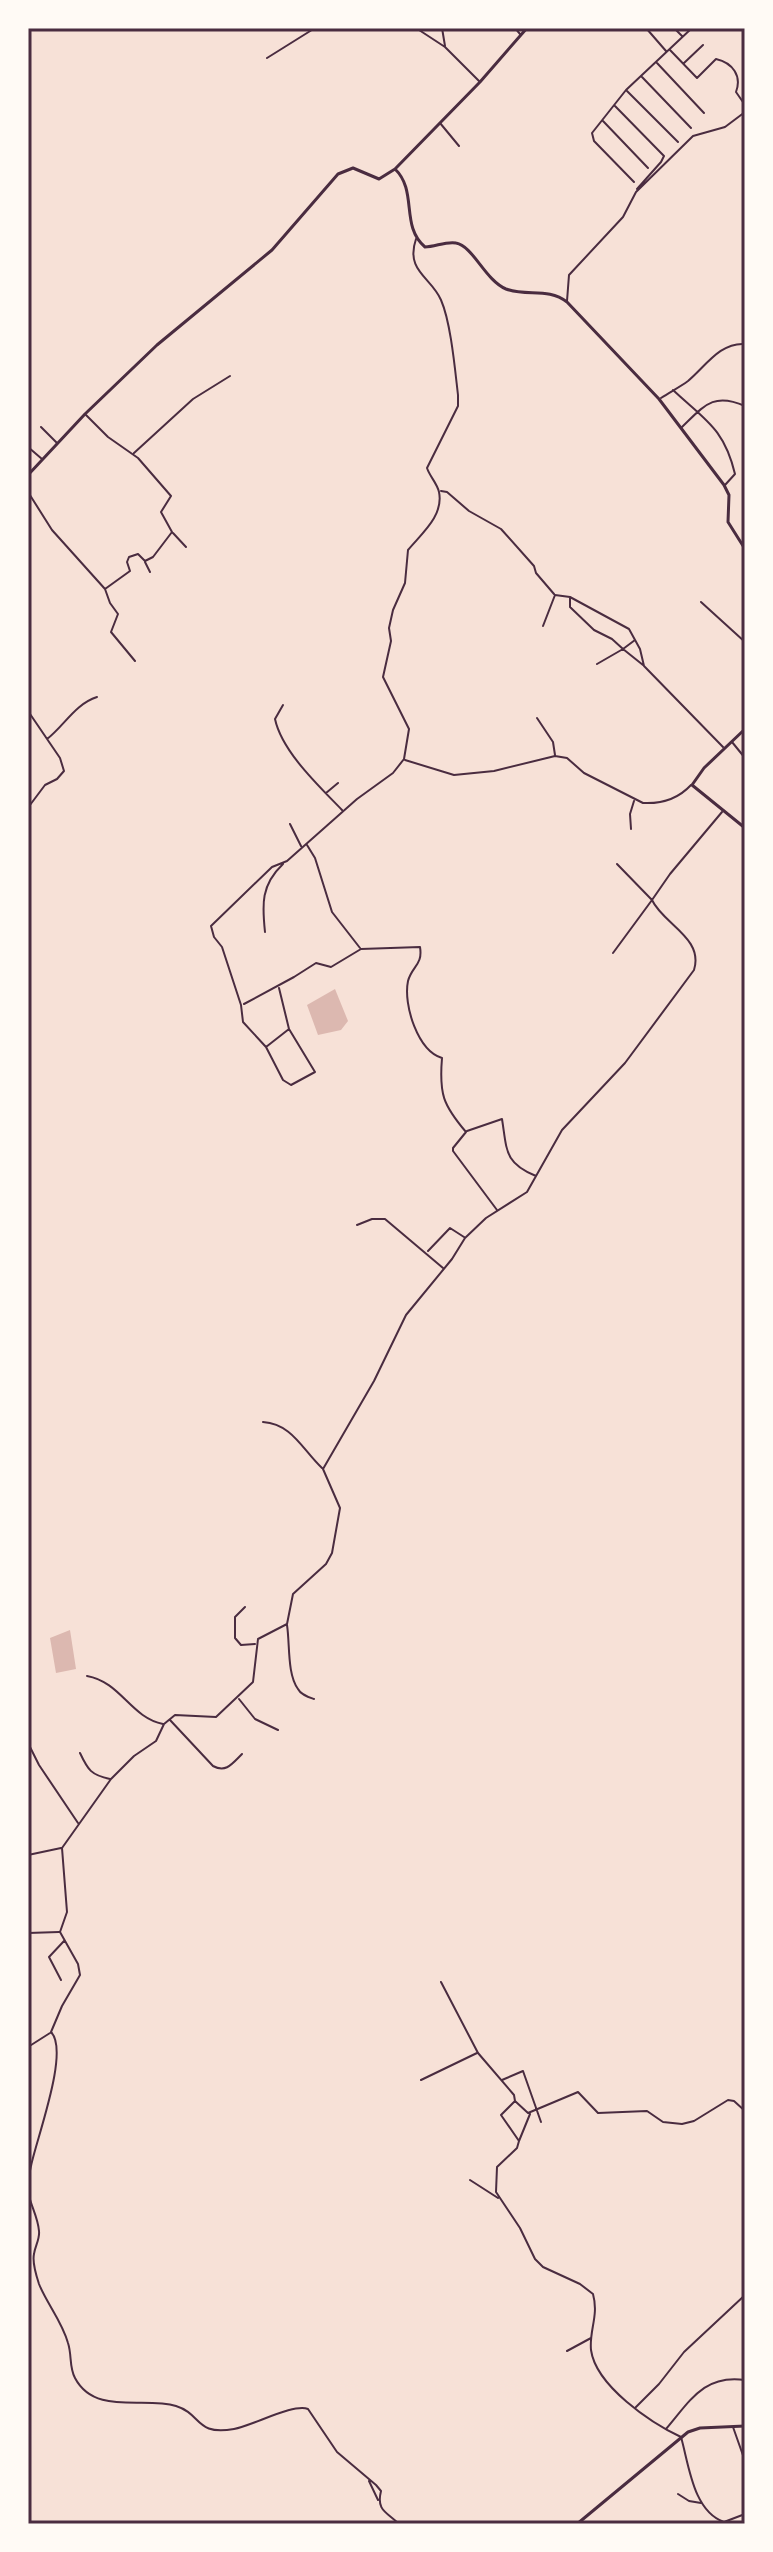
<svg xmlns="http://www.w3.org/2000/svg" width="773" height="2552" font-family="'Nunito Sans',sans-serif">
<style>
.water{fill:#dcb8b0}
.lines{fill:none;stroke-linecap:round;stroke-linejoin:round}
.minor{stroke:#4a2c40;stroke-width:2}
.tertiary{stroke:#4a2c40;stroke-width:3}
.neatline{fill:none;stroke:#4a2c40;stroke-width:3}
</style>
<rect width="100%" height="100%" fill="#f7e1d7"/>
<path class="water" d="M335 989 348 1021 341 1030 318 1035 307 1005Z
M70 1630 76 1669 56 1673 50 1638Z"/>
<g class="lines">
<path class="minor" d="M416 28 445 47 479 81
M442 28 445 46
M515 28 520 34
M646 28 666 51
M674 28 682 36
M700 28 702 29
M670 50 697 78 716 59C733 63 742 76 736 92L745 105
M267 58 315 28
M657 63 704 113
M684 63 703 45
M642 77 691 128
M627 91 678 142
M615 106 664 156 661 162 637 189
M603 121 648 168
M440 123 459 146
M634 182 594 141 592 133 626 90 692 28
M567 301 569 275 623 217 636 192 693 136 725 127 745 112
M673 390C705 420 724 428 735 474L725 485
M661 398C670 392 680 387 688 381 705 367 720 342 745 344
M86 415 108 437 138 458 171 496 161 512 172 532 153 557 145 561 138 554 129 557 127 562 130 571 105 589
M41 427 57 443
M682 427C704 406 713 392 745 406
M28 447 42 459
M134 453 193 399 230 376
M441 491 447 492 469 511 501 529 534 566 536 573 554 594
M28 492 52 530 105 589 110 603 118 614 111 632 135 661
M173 533 186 547
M145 562 150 572
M570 597V607L594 630 612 639 623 649 635 640
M701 602 745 642
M543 626 555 595 570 597 629 629 640 649 644 666 723 747
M597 664 623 649 643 665
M283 705 275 719C282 752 320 787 342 810
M28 711 60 758 64 771 57 779 45 785 30 805
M537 718 553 742 555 755
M47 739C64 726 75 704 97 697
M732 742 745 758
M405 760 454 775 494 771 555 756 567 758 584 773 643 803C662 804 678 799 691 785
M326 793 338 783
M290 824 301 846
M631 829 630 814 634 801
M307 845 315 858 332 912 360 948
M265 932C262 904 261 885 283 864
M613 953 652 900 617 864
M244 1004 294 977 316 963 331 967 361 949 420 947C423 965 412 966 408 981 403 1005 418 1051 442 1058 439 1094 443 1105 466 1132L453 1148V1151L497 1210
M289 1029 315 1072 291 1085 283 1080 266 1047 243 1022 241 1005 222 947 214 937 211 926 272 867 287 861 357 799 393 773 404 759 409 729 383 677 391 641 389 628 393 610 405 583 408 550C421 534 444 516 439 492 437 483 430 477 427 468L458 406V395C455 370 451 323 441 300 431 277 405 271 416 239
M266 1047 289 1029 279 988
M467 1131 502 1119C507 1150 504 1163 536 1176
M357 1225 372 1219H385L443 1268
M428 1251 450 1228 464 1237
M263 1422C292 1424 302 1449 322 1468
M245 1607 235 1617V1638L241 1645 255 1644
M287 1625C290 1644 287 1674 298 1689 301 1695 308 1697 314 1699
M87 1676C121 1682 131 1718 163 1724
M239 1699 255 1719 278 1730
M170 1720 213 1766C226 1773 232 1764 242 1754
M28 1743 39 1765 78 1823
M80 1753C88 1770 91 1775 110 1779
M28 1855 61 1848
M28 1933 59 1932
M61 1980 49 1957 64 1941
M441 1982 478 2053 514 2095 515 2101 501 2115 519 2141 517 2148 497 2167 496 2192 520 2228 535 2259 543 2267 580 2284 593 2294C599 2316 589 2330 591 2350 596 2386 651 2423 681 2437 689 2465 693 2511 724 2522L745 2514
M28 2047 50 2033
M421 2080 477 2053
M502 2080 523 2071 541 2122
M28 2093V2105
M515 2101 528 2113 578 2092 598 2113 647 2111 663 2122 682 2124 694 2121 728 2100 734 2101 745 2111
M519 2141 530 2114
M470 2180 498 2198
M567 2351 591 2338
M636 2407 659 2384 684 2352 745 2295
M733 2427 745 2461
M666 2429C690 2401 704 2374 745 2380
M369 2481 378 2500
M678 2494 689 2501 701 2503
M399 2524C387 2512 376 2511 381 2491L376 2485 337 2452 308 2409C294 2403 254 2425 234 2429 195 2436 202 2414 176 2406 144 2396 95 2416 75 2378 69 2367 72 2355 68 2343 62 2321 47 2304 39 2284 36 2275 32 2263 34 2254 35 2246 40 2239 39 2231 38 2218 32 2208 29 2196 26 2188 29 2175 31 2166 36 2140 70 2051 51 2032L62 2006 80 1975 78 1964 60 1932 67 1912 62 1848 111 1779 134 1756 156 1741 164 1724 175 1715 216 1717 253 1682 258 1639 287 1624 293 1594 326 1564 332 1553 340 1508 323 1469 374 1381 406 1315 452 1259 465 1238 486 1218 527 1192 562 1130 625 1063 694 970C704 938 663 924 652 900L670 874 722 812"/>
<path class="tertiary" d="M527 28 480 82 395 169C418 191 400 226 425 247 435 247 446 241 456 243 473 246 485 280 506 289 527 297 548 287 567 302L659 399 724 485 729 495 728 522 745 549
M28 475 85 414 157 345 272 250 338 174 353 168 379 179 395 169
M745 729 704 768 692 785 745 828
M577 2524 688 2432 700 2428 745 2426"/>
</g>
<rect width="773" height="2552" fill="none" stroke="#fffaf5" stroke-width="60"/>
<rect x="30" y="30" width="713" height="2492" class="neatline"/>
</svg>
